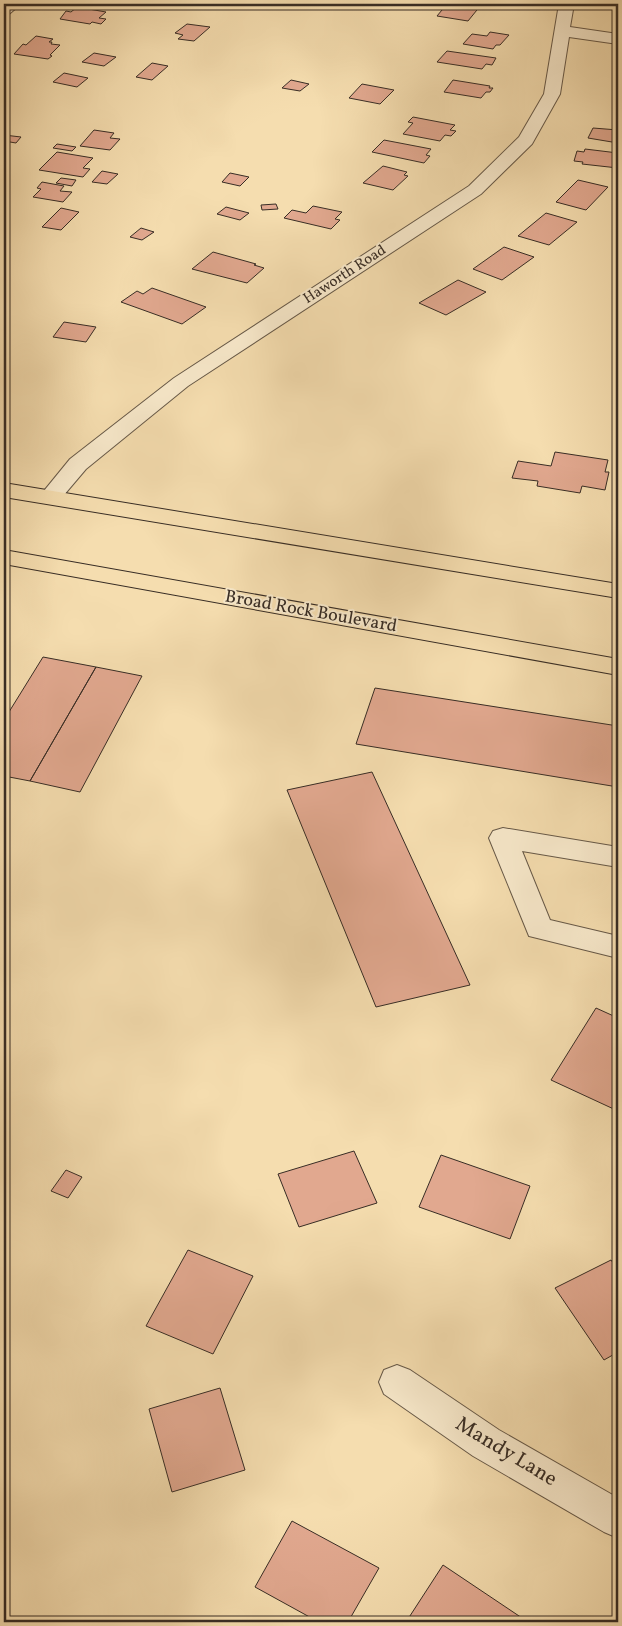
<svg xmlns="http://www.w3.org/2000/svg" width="622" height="1626" font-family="Vollkorn,serif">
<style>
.building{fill:#e1a88f;stroke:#382d25}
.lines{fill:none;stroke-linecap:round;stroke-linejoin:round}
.minor-casing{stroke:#675948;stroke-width:2}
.major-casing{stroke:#382d25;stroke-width:2}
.minor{fill:#f8e9cb;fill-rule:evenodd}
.major{fill:#f5ddaf;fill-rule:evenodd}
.labels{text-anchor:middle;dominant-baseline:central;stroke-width:4;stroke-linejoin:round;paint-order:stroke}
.far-street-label{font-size:15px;fill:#382d25;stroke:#f8e9cb}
.street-label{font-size:18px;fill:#382d25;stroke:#f8e9cb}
.near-street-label{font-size:21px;fill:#382d25;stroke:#f8e9cb}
</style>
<rect width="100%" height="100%" fill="#f5ddaf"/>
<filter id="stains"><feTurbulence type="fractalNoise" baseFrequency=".004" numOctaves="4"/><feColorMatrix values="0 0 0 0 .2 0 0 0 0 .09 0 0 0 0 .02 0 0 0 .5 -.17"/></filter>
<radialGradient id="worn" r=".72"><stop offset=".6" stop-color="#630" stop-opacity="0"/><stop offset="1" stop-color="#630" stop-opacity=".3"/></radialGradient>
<path class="building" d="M200 4H230L224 9Z
M447 4H470L481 5 468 21 437 16Z
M77 7 106 12 99 18 106 19 101 24 92 22 90 24 60 19 66 11 71 12Z
M187 24 210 27 194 41 178 39 183 35 175 33Z
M490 32 509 35 500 45H496L493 49 463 44 472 34 487 36Z
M36 36 53 39 49 42H52L51 44 60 45 50 55 52 56 48 59 14 54 23 44 26 45Z
M447 51 496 58 492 65 486 64 482 69 437 62Z
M94 53 116 57 104 66 82 62Z
M152 63 168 66 152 80 136 77Z
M64 73 88 78 77 87 53 82Z
M291 80 309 84 300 91 282 88Z
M453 80 490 86 489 88H493L490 92H486L481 98 444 92Z
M362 84 394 90 380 104 349 98Z
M413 117 455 125 450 130 456 131 451 136 445 135 440 141 403 134 413 123 408 122Z
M593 128 618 130V143L588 138Z
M94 130 114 133 110 138 120 139 110 150 80 146Z
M4 135 21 137 16 143 4 141Z
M384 140 431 149 426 155 430 156 424 163 372 152Z
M57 144 76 147 72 151 53 148Z
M585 149 618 153V168L582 164 583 162 574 161 577 151 584 152Z
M57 152 93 158 83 168 90 169 83 177 39 170Z
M383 166 407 172 404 175 408 176 393 190 363 183Z
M102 171 118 174 107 184 92 182Z
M230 173 249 177 240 186 222 182Z
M61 178 76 180 72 186 56 183Z
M578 180 608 187 586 210 556 202Z
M42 182 64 186 60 191 72 192 63 202 33 197 41 189 37 188Z
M276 204 278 209 262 210 261 205Z
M313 206 342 212 335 219 340 220 331 229 284 218 292 210 306 213Z
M226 207 249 213 240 220 217 214Z
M61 208 79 212 61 230 42 227Z
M546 213 577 222 549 245 518 236Z
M141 228 154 232 142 240 130 237Z
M504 247 534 257 502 280 473 269Z
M213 252 256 264 254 265 264 268 247 283 192 269Z
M458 280 486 292 446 315 419 303Z
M152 288 206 307 182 324 121 302 137 291 143 294Z
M64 322 96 327 86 342 53 337Z
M555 452 608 460 605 472H609L605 490 582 486 580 493 537 486 538 481 512 478 518 461 551 466Z
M43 657 96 667 30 781 4 776V720Z
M96 667 142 676 80 792 30 781Z
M375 688 618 726V787L356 744Z
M372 772 470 985 376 1007 287 790Z
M596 1008 618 1018V1111L551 1080Z
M354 1151 377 1203 299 1227 278 1174Z
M441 1155 530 1186 510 1239 419 1207Z
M66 1170 82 1177 68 1198 51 1191Z
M188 1250 253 1276 213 1354 146 1326Z
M611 1260 618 1270V1352L604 1360 555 1288Z
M220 1388 245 1470 172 1492 149 1409Z
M292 1521 379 1568 348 1622H314L315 1620 255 1587Z
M443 1565 528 1622H406Z"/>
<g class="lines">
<defs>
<path id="minor" d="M4 4H21L9 14 4 16Z
M559 4H574L570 27 618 34V44L569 37 560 94 532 144 481 194 188 386 86 469 58 502 50 504 42 502 39 497 70 459 174 378 469 186 519 137 544 94Z
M503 828 618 847V867L522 851 550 920 618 936V958L529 936 489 838 493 831Z
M397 1365 410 1370 499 1430 618 1498V1538L604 1532 473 1456 384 1394 379 1382 384 1370Z"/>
<path id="major" d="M4 483 618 584V598L4 497Z
M4 550 618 659V675L4 564Z"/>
</defs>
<use href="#minor" class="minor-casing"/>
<use href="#major" class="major-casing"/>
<use href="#minor" class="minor"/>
<use href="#major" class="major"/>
</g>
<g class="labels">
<g class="far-street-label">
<text transform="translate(345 275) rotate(-33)">Haworth Road</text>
</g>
<g class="street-label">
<text transform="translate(311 612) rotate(10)">Broad Rock Boulevard</text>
</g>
<g class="near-street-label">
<text transform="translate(506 1452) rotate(31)">Mandy Lane</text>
</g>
</g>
<rect width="622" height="1626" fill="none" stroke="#f5ddaf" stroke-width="20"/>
<rect x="5" y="5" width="612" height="1616" fill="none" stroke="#382d25" stroke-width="2.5"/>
<rect x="10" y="10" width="602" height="1606" fill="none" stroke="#382d25"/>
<rect width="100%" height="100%" filter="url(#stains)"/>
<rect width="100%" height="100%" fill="url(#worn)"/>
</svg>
